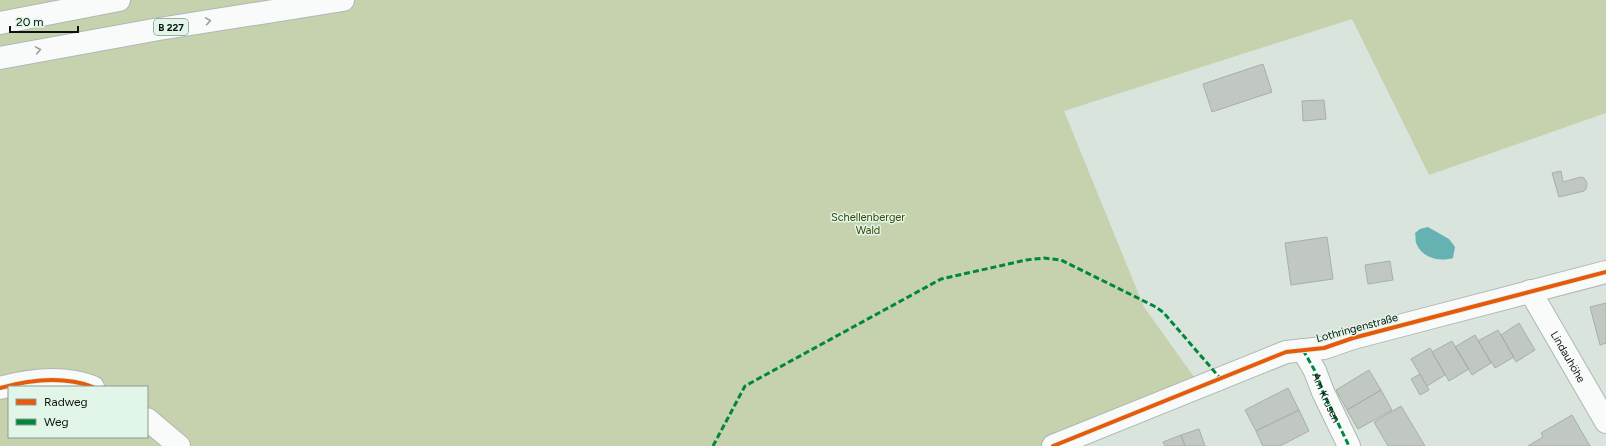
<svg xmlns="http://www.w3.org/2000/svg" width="1606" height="446" font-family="Figtree,sans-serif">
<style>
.green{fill:#c6d2ad;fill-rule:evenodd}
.water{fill:#66b1b2}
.building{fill:#c1c8c2;stroke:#a8afa9}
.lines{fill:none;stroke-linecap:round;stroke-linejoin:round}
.minor-casing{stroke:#afb8b3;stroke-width:24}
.major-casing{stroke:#afb8b3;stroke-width:24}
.minor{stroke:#f9fbfa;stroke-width:22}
.major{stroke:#f9fbfa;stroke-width:22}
.quiet{stroke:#00873e;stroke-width:3;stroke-dasharray:6 3;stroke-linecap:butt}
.cycleway-casing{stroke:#e1f6e9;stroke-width:6}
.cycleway{stroke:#e8590c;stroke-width:4}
.oneway{stroke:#9a9e9c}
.labels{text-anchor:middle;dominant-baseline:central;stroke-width:3;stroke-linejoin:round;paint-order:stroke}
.shield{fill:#e1f6e9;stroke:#4c5750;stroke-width:1}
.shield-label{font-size:10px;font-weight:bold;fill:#0c130f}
.park-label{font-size:11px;fill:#3b4400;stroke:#e1f6e9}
.street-label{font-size:11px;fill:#0c130f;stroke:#e1f6e9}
</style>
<rect width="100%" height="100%" fill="#d9e4dd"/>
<path class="green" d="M0 0H1606V113L1429 175 1352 19 1064 111 1144 307 1197 381 1046 446H0ZM9 387H147V437H9Z"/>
<path class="water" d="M1428 227 1449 239 1455 247 1453 258C1440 262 1423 258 1417 245 1415 242 1416 237 1415 233L1420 229Z"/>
<path class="building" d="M1263 64 1272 92 1212 112 1203 84Z
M1324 100 1326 119 1303 121 1302 101Z
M1561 171 1563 182 1581 177 1584 178 1587 183 1586 189 1584 191 1559 197 1552 173Z
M1327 237 1333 279 1291 285 1285 243Z
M1390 261 1393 280 1368 284 1365 265Z
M1606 303V343L1600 345 1590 307Z
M1519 323 1535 350 1516 362 1501 335Z
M1498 330 1514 357 1495 368 1478 341Z
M1475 335 1491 363 1472 375 1455 347Z
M1452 341 1469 369 1449 381 1432 352Z
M1430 348 1445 375 1427 386 1411 359Z
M1369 370 1381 390 1347 410 1336 390Z
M1420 374 1429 390 1420 395 1411 379Z
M1288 388 1299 410 1256 431 1245 410Z
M1381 390 1392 410 1358 429 1347 410Z
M1401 406 1425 446H1388L1374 422Z
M1299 410 1309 431 1280 446H1263L1256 431Z
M1572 415 1590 446H1528L1543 437 1541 433Z
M1199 429 1205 446H1185L1181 435Z
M1181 435 1185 446H1165L1163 442Z"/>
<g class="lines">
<defs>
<g id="minor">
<path id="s1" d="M1530 291 1606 422"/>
<path id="s2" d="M1303 350 1315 371 1323 392 1349 446"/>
<path d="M0 388C29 380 64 376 93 387"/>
<path d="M147 419 179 446"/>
<path d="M1053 446 1286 352 1324 348 1353 338 1606 272"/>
</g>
<path id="major" d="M0 23 119 0
M0 58 159 29 343 0"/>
</defs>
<use href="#minor" class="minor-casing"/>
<use href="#major" class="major-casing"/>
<use href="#minor" class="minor"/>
<use href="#major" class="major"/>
<path class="quiet" d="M1303 350 1315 371 1323 392 1349 446
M713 446 745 386 941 279 1026 260 1044 258 1061 260 1154 306 1163 312 1220 378"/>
<defs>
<path id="cycleway" d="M0 388C29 380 64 376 93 387
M1053 446 1286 352 1324 348 1353 338 1606 272"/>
</defs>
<use href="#cycleway" class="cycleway-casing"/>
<use href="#cycleway" class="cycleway"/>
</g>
<defs><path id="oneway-chevron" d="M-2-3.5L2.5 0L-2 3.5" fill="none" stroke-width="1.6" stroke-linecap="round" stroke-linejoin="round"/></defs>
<g class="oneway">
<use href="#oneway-chevron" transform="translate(208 21) rotate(-9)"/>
<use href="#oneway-chevron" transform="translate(38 50) rotate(-10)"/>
</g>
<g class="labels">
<rect class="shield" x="154" y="19" width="34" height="16" rx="3"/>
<g class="shield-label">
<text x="171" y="27">B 227</text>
</g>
<g class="park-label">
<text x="868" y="217">Schellenberger<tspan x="868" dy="13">Wald</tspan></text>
</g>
<g class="street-label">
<text transform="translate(1357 328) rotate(-15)">Lothringenstraße</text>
<text stroke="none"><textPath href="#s1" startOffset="76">Lindauhöhe</textPath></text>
<text stroke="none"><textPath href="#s2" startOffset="53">Am Krusen</textPath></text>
</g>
</g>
<rect x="8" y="386" width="140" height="52" fill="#e1f6e9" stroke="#8c9b92"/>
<rect x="16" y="399" width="20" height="6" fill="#e8590c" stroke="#8c9b92"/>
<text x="44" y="406" font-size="12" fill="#0c130f">Radweg</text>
<rect x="16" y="419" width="20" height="6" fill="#00873e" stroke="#8c9b92"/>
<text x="44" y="426" font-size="12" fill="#0c130f">Weg</text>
<path d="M10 26v6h68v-6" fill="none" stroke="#0c130f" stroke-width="2"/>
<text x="16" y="26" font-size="12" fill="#0c130f" stroke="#e1f6e9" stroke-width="3" paint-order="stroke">20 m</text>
</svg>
